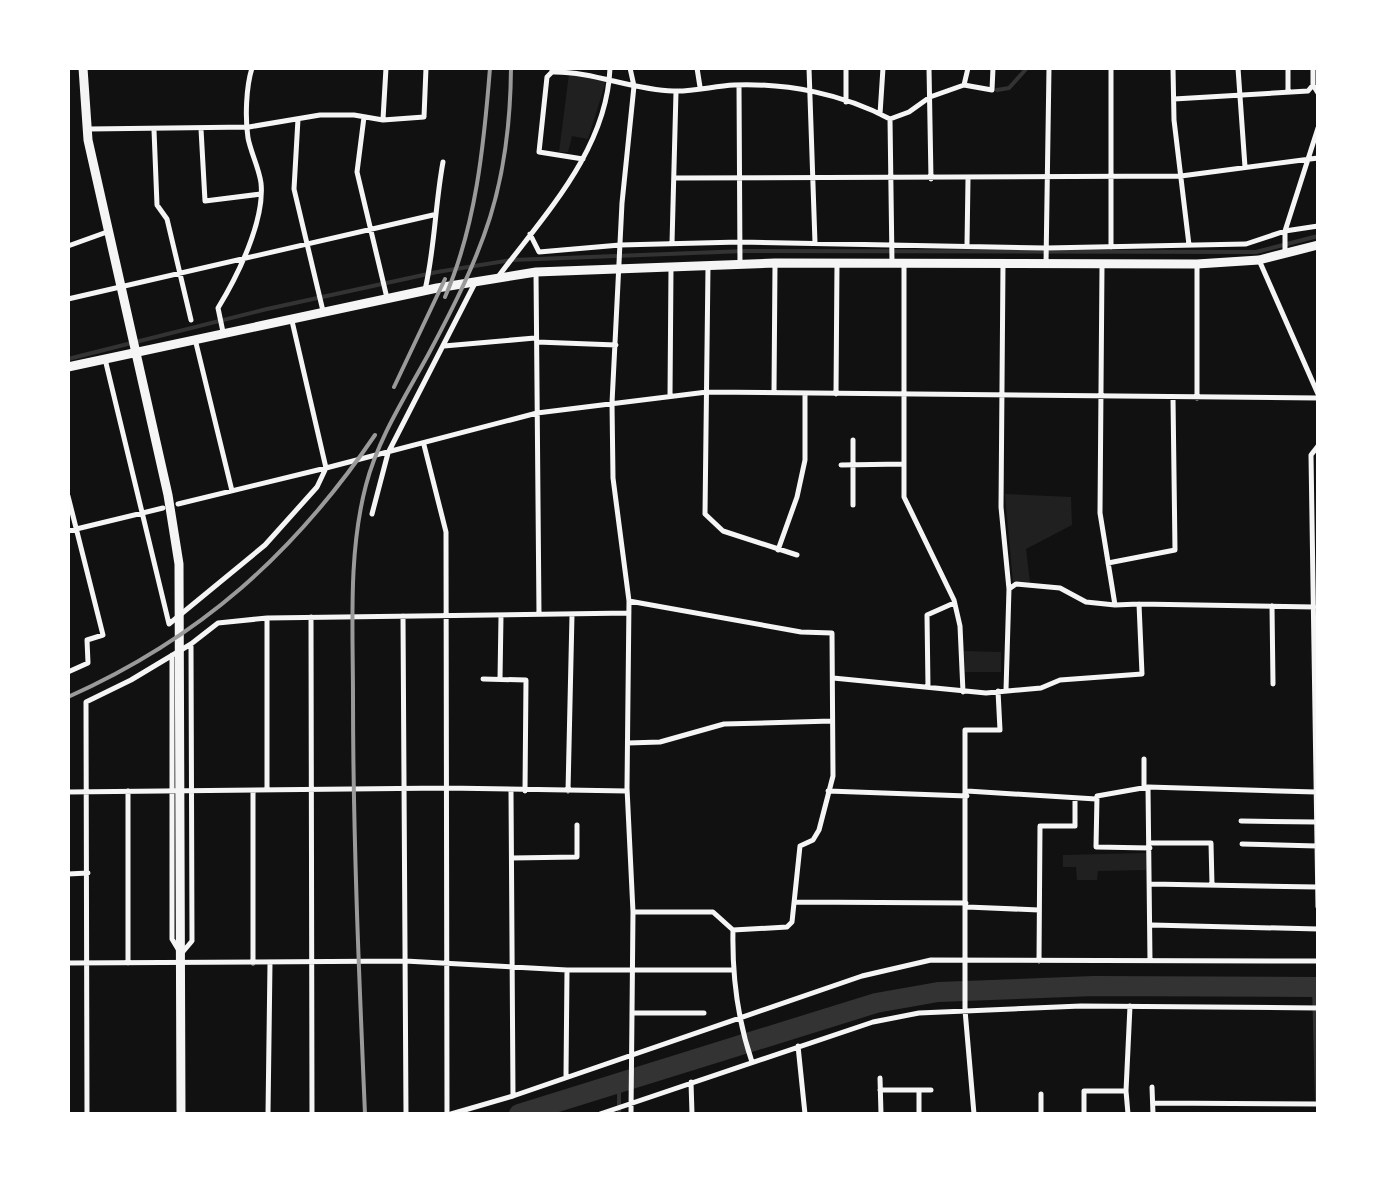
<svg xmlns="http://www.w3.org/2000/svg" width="1386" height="1182" font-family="Commissioner,sans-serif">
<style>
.green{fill:#202020}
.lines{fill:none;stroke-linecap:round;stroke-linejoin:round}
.stream{stroke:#333;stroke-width:4}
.river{stroke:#333;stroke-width:20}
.minor{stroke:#f5f5f5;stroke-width:5}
.primary{stroke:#f5f5f5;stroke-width:9}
.rail{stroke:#9a9a9a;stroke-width:4}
</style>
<rect width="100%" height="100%" fill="#111"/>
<path class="green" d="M569 74 606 81 588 139 572 136 568 152H559Z
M1005 494 1071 497 1072 525 1026 549 1030 583 1013 582Z
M964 651 1001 652V672H965Z
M1146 853V870L1098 871 1097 880H1077L1076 867H1063V855Z"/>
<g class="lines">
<path class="stream" d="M997 90 1009 88 1027 68
M68 359 267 309 437 272 512 260 745 251 1256 252 1318 236
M1314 986 1317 1100
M1318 1110V1114
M619 1114V1081"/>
<path class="river" d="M519 1114 876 1003 938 992 1094 986 1318 987"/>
<path class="minor" d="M552 68V72C593 71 632 90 673 91 693 92 714 86 734 85 788 83 843 94 890 119L892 262
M630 68 634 86 622 203 612 403 613 478 629 601 627 788 633 912 631 1114
M697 68 700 87
M809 68 815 243
M929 68 931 179
M1111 68V247
M1173 68 1174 120 1189 245
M1238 68 1245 167
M1288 68V92
M1313 68V85L1318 93
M552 72 547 77 539 152 583 159
M739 85 740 264
M964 85 992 90 993 68
M1174 99 1308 91 1313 85
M846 102V68
M880 114 883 68
M364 117 357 172 387 298
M298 119 294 189 323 311
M383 119 386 68
M890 119 909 112 930 97 964 85 968 68
M89 129 249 127 320 115H354L383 120 424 117 426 68
M201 129 205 201 261 194
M154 130 157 205 167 219 191 320
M674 178 1181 176 1318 158
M530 234 539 252 620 245 740 242 1046 248 1246 244 1285 231 1318 226
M672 243 676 92
M967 245 968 179
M68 246 107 232
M1285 252V231L1318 128
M1259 260 1318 394
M1003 264 1001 507 1009 589
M1046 264 1049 68
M904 266V497L954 600 960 626 963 692
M1102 266 1100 513 1115 605 1139 604
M708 267 705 514 723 531 797 555
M536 272 539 614
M498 277C544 215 607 150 610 68
M425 290C435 247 435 205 443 162
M68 299 433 215
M223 332 218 308C237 277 265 221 261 183 259 168 251 153 248 138 245 118 246 87 252 68
M195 339 232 491
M537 342 616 345
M444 346 535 338
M105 359 169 624 265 545 317 487 326 468 537 413 707 392 1318 398
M774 392 775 265
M836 394 837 263
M670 396 671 268
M1197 398V266
M853 440V505
M424 445 446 532 447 1114
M1318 446 1311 455 1318 907
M841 465 903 464
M68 496 103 635 87 640 88 663 68 672
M178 504 326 468 292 321
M372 514 388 453 474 285
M68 531 163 508
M778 550 797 497 805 460V394
M1108 563 1175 550 1173 398
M629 601 801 632 832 633 833 776 819 830 813 840 800 846 792 922 787 927 733 930 713 912H633
M1272 606 1273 684
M403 616 406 1114
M311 617 312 1114
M267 618V790
M172 655V939L181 954 192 941 191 644
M833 678 986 693 1041 688 1060 680 1142 674 1139 604 1314 607
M483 679 526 680 525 791
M500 679 501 616
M928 687 927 615 954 603
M1006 690 1009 589 1016 584 1060 588 1086 602 1115 605
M628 743 660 742 724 724 832 721
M1144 759V786
M1148 787 1150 961
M128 791V963
M253 791V963
M511 791 513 1096
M568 791 572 615
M828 791 967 796
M967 791 1096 799
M68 792 446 788 627 791
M1241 821 1317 822
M1151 843H1211L1212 885
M1242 844 1317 846
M1150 848 1096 847 1097 796 1148 787 1316 792
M512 858 577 857V825
M68 874 88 873
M1151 884 1317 887
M794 902 966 903
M967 907 1039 910
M1152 925 1318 929
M733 930C732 977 737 1018 752 1062
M1039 961 1040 826H1075V799
M68 963 405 961 567 970H732
M632 1013H704
M798 1046 805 1114
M566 1076 567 970
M880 1078 881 1114
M691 1082 692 1114
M1152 1087 1153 1114
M880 1090H931
M1153 1103 1318 1104
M87 1114 86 702 131 680 191 644 218 623 267 618 629 613
M268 1114 270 963
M451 1114 513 1096 862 976 931 960 1318 961
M600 1114 873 1022 919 1013 1081 1006 1318 1008
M919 1114V1090
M974 1114 965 1010V730H1000L998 691
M1041 1114V1094
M1084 1114V1091H1126
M1128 1114 1126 1091 1130 1006"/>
<path class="primary" d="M83 68 88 140 168 495 179 564 181 1114
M68 367 437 288 536 272 775 263 1197 264 1259 260 1318 245"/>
<path class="rail" d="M445 297C476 226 484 144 490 68
M394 387 445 279
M68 697C200 638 294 554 375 435
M365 1114C359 975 353 836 353 697 353 627 348 553 366 485 378 439 405 397 428 355 484 250 510 188 511 68"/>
</g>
<rect width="1386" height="1182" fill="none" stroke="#ffffff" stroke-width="140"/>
</svg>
